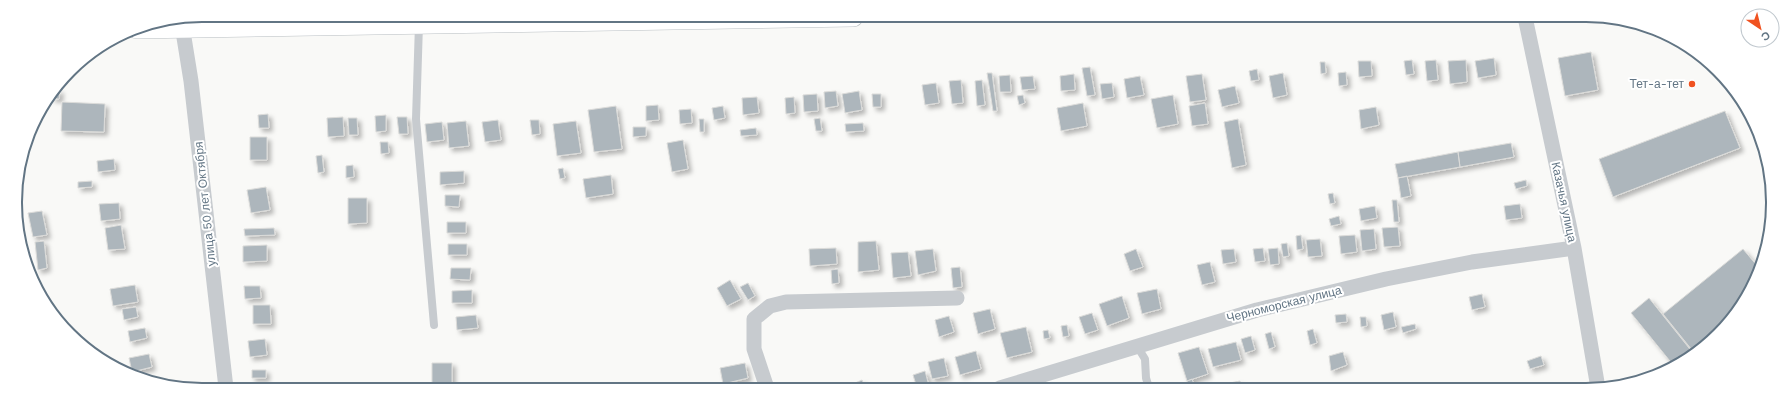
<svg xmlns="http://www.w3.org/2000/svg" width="1788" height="405" font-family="'Work Sans',sans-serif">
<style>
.building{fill:#adb6bc;stroke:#dbdbd9;filter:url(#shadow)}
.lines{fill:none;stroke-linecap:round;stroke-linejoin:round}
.secondary-casing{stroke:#b9bfc3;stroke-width:22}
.lane{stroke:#c7cbcf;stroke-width:8}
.street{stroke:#c7cbcf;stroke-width:15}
.secondary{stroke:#fff;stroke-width:21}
.poi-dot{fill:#f05220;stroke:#fff;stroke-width:1.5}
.labels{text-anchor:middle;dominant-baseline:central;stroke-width:4;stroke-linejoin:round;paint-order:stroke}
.poi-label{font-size:12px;fill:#627584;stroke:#fff;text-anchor:end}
.street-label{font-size:12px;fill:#627584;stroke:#fff}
.rim{fill:none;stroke:#627584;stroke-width:2}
</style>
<defs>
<filter id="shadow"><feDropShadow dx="3.5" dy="3.5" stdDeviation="2" flood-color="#0004"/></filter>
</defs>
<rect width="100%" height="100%" fill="#f9f9f7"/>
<path class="building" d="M1591 52 1598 90 1565 96 1558 58Z
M1494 58 1496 75 1478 78 1475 61Z
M1412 60 1414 74 1406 75 1404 61Z
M1436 60 1438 80 1427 81 1425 61Z
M1466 60 1467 82 1450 84 1448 61Z
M1358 61H1371L1372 76 1359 77Z
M1320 62H1325L1326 73 1321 74Z
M1090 67 1095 95 1087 96 1082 68Z
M1257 69 1259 80 1251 81 1249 71Z
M1346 72 1347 85 1339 86 1338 73Z
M987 73H992L997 111H993Z
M1283 73 1287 95 1273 98 1269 76Z
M1074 74 1075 90 1061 91 1060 76Z
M1202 74 1206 100 1190 102 1186 76Z
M1010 75 1011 92H1000L999 76Z
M1033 76 1035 89 1022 90 1020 77Z
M1140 76 1144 95 1127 98 1124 79Z
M961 80 963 103 952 104 949 81Z
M982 80 985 105 977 106 975 81Z
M936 83 939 103 925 105 922 85Z
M1112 83 1114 97 1102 99 1100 84Z
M1235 86 1239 103 1222 107 1218 90Z
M57 90H60L59 99 51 98Z
M836 91 838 106 825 108 824 92Z
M859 91 862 110 845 113 842 94Z
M817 94 818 111 804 112 803 95Z
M872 94H881V107H873Z
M1023 95 1025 103 1019 105 1017 96Z
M1173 95 1178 124 1157 128 1151 99Z
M757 97 759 113 743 115 742 98Z
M794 97 795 113 786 114 785 98Z
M62 102 105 104 104 132 61 131Z
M1083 103 1087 126 1061 131 1057 108Z
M1205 103 1208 124 1192 126 1189 106Z
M658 105 659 120 646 121V106Z
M616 106 622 149 594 152 588 110Z
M723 106 725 118 714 120 712 108Z
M1376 107 1379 125 1361 129 1359 110Z
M691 109 692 123 680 124 679 110Z
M1725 111 1740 148 1613 197 1599 159Z
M268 114 269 128H259L258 115Z
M386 115V131L376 132 375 116Z
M343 117 344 136 328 137 327 118Z
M397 117H407L408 134H399Z
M348 118H357L358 135H349Z
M820 118 822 131H816L814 119Z
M699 119H704V132H700Z
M1238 119 1246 165 1232 168 1224 122Z
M498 120 501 140 485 142 482 122Z
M530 120H539L540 134 532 135Z
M466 121 469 146 449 148 447 123Z
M576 121 581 153 557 156 553 124Z
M442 122 444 140 427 142 425 124Z
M863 123 864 131 846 132 845 124Z
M633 127H646V136L633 137Z
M756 128 757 135 741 136 740 130Z
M250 137H267V160H250Z
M683 140 688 169 672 172 667 143Z
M380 142H388L389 153 381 154Z
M1511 143 1514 157 1460 167 1458 152Z
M1458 152 1460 167 1398 178 1395 164Z
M322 155 324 172 318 173 316 156Z
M114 159 115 170 98 172 97 161Z
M353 165 354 177 346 178V166Z
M563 168 565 178 560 179 558 169Z
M464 171V183L440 185V172Z
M611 175 613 194 586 198 583 179Z
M1407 176 1411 196 1401 198 1398 178Z
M1526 180 1527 186 1516 189 1514 183Z
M92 181V187L78 188V182Z
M266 187 270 210 251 213 247 190Z
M1333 193 1335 203 1330 204 1328 194Z
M445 195H460L459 207 445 206Z
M348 198H367V223L348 224Z
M1392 200H1397L1399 222H1394Z
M119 203 120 219 101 221 99 204Z
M1520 204 1522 218 1506 220 1504 206Z
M1375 206 1377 218 1361 221 1359 209Z
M42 211 47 235 33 237 28 213Z
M1339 216 1341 224 1331 226 1329 219Z
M447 222H466V233H447Z
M121 225 125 249 108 250 105 228Z
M1398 227 1400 246 1384 247 1382 228Z
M274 228 275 235 245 236 244 229Z
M1374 229 1376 249 1362 251 1360 230Z
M1301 235 1303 249 1297 250 1296 236Z
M1355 235 1357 252 1341 254 1339 236Z
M1320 239 1322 256 1308 257 1306 240Z
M44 241 47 268 38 270 35 242Z
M876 241 879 270 858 272V242Z
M1287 243 1289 256 1283 257 1281 244Z
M448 244H467V255H448Z
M267 245V261L243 262V246Z
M836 248 837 264 810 266 809 249Z
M1263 248 1265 261 1255 262 1253 249Z
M1278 248 1279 264 1270 265 1268 249Z
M933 249 936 271 918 275 915 251Z
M1136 249 1143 267 1130 271 1124 254Z
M1234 249 1236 262 1223 264 1221 250Z
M1743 249 1759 268 1754 286 1729 320 1692 350 1663 314Z
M908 252 911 276 893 278 891 253Z
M1210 262 1215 282 1202 285 1197 265Z
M960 267 962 287 953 288 951 268Z
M451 268H471L470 280 450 279Z
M838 269 839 283 832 284 831 270Z
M730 280 741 299 727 306 717 288Z
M748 283 755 296 748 300 740 287Z
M135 285 138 302 113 306 110 289Z
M244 286H260L261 298 245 299Z
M1157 289 1161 309 1142 314 1137 293Z
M472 290V303H452V291Z
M1482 294 1485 307 1472 310 1469 297Z
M1122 296 1129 318 1107 326 1099 304Z
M1649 298 1693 353 1674 366 1631 313Z
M253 305H270L271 324H253Z
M136 307 138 317 124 320 122 309Z
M990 309 995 329 978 334 973 313Z
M1393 312 1396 327 1384 330 1381 315Z
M1092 313 1098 330 1085 334 1079 317Z
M1346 314 1347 322 1336 323 1335 315Z
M476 315 478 328 457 330 456 317Z
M949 316 954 332 939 337 935 320Z
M1360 317H1366L1367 326 1361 327Z
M1415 324 1416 329 1403 333 1401 327Z
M1067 325 1069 336 1063 337 1061 326Z
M1026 327 1032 352 1007 358 1000 333Z
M145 328 147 338 130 342 128 331Z
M1313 329 1317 343 1310 345 1307 331Z
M1048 330 1050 338 1044 339 1043 331Z
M1271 332 1275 347 1269 349 1265 334Z
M1251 336 1255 350 1245 353 1241 339Z
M265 339 267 355 250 357 248 341Z
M1236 342 1241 360 1213 367 1208 349Z
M1199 347 1208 374 1187 381 1178 353Z
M976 351 981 369 960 375 955 357Z
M1343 352 1347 365 1331 371 1329 356Z
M149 354 152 367 132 372 129 358Z
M1541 356 1544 365 1530 369 1527 361Z
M944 358 948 376 932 379 928 362Z
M432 363H452V388H432Z
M745 363 748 378 723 384 720 368Z
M252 370H266V378H252Z
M925 371 929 386 917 388 913 375Z
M1192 379 1195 388H1189L1187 381Z
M862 380 866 388H847L846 387Z
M1240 381 1242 388H1220L1219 385Z
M1121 383 1123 388H1111V387Z"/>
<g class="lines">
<defs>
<path id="secondary" d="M137 28 853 16"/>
</defs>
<use href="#secondary" class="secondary-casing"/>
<path class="lane" d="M419 24 416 119 434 325
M1137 346 1145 359 1146 378 1149 388"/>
<path class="street" d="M1525 17 1574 248 1598 388
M181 19 191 81 226 388
M767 388 754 349V319L770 306 786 302 957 298
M1000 388 1257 310 1386 279 1472 262 1574 248"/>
<use href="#secondary" class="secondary"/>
</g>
<circle class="poi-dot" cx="1692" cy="84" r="4"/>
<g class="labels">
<g class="poi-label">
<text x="1684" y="84">Тет-а-тет</text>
</g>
<g class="street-label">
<text transform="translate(1564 202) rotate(78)">Казачья улица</text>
<text transform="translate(205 204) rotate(-96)">улица 50 лет Октября</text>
<text transform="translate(1284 304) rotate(-14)">Черноморская улица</text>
</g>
</g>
<path d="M0 0H1788V405H0ZM202 22H1586A180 180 0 0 1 1766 202V203A180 180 0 0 1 1586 383H202A180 180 0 0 1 22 203V202A180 180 0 0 1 202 22Z" fill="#fff" fill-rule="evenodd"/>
<path class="rim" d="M202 22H1586A180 180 0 0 1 1766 202V203A180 180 0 0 1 1586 383H202A180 180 0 0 1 22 203V202A180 180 0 0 1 202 22Z"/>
<g transform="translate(1760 28) rotate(145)"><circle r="19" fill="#ffffff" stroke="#c0c8ce"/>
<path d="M0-3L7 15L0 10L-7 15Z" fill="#f05220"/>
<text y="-6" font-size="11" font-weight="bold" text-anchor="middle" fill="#627584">С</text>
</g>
</svg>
